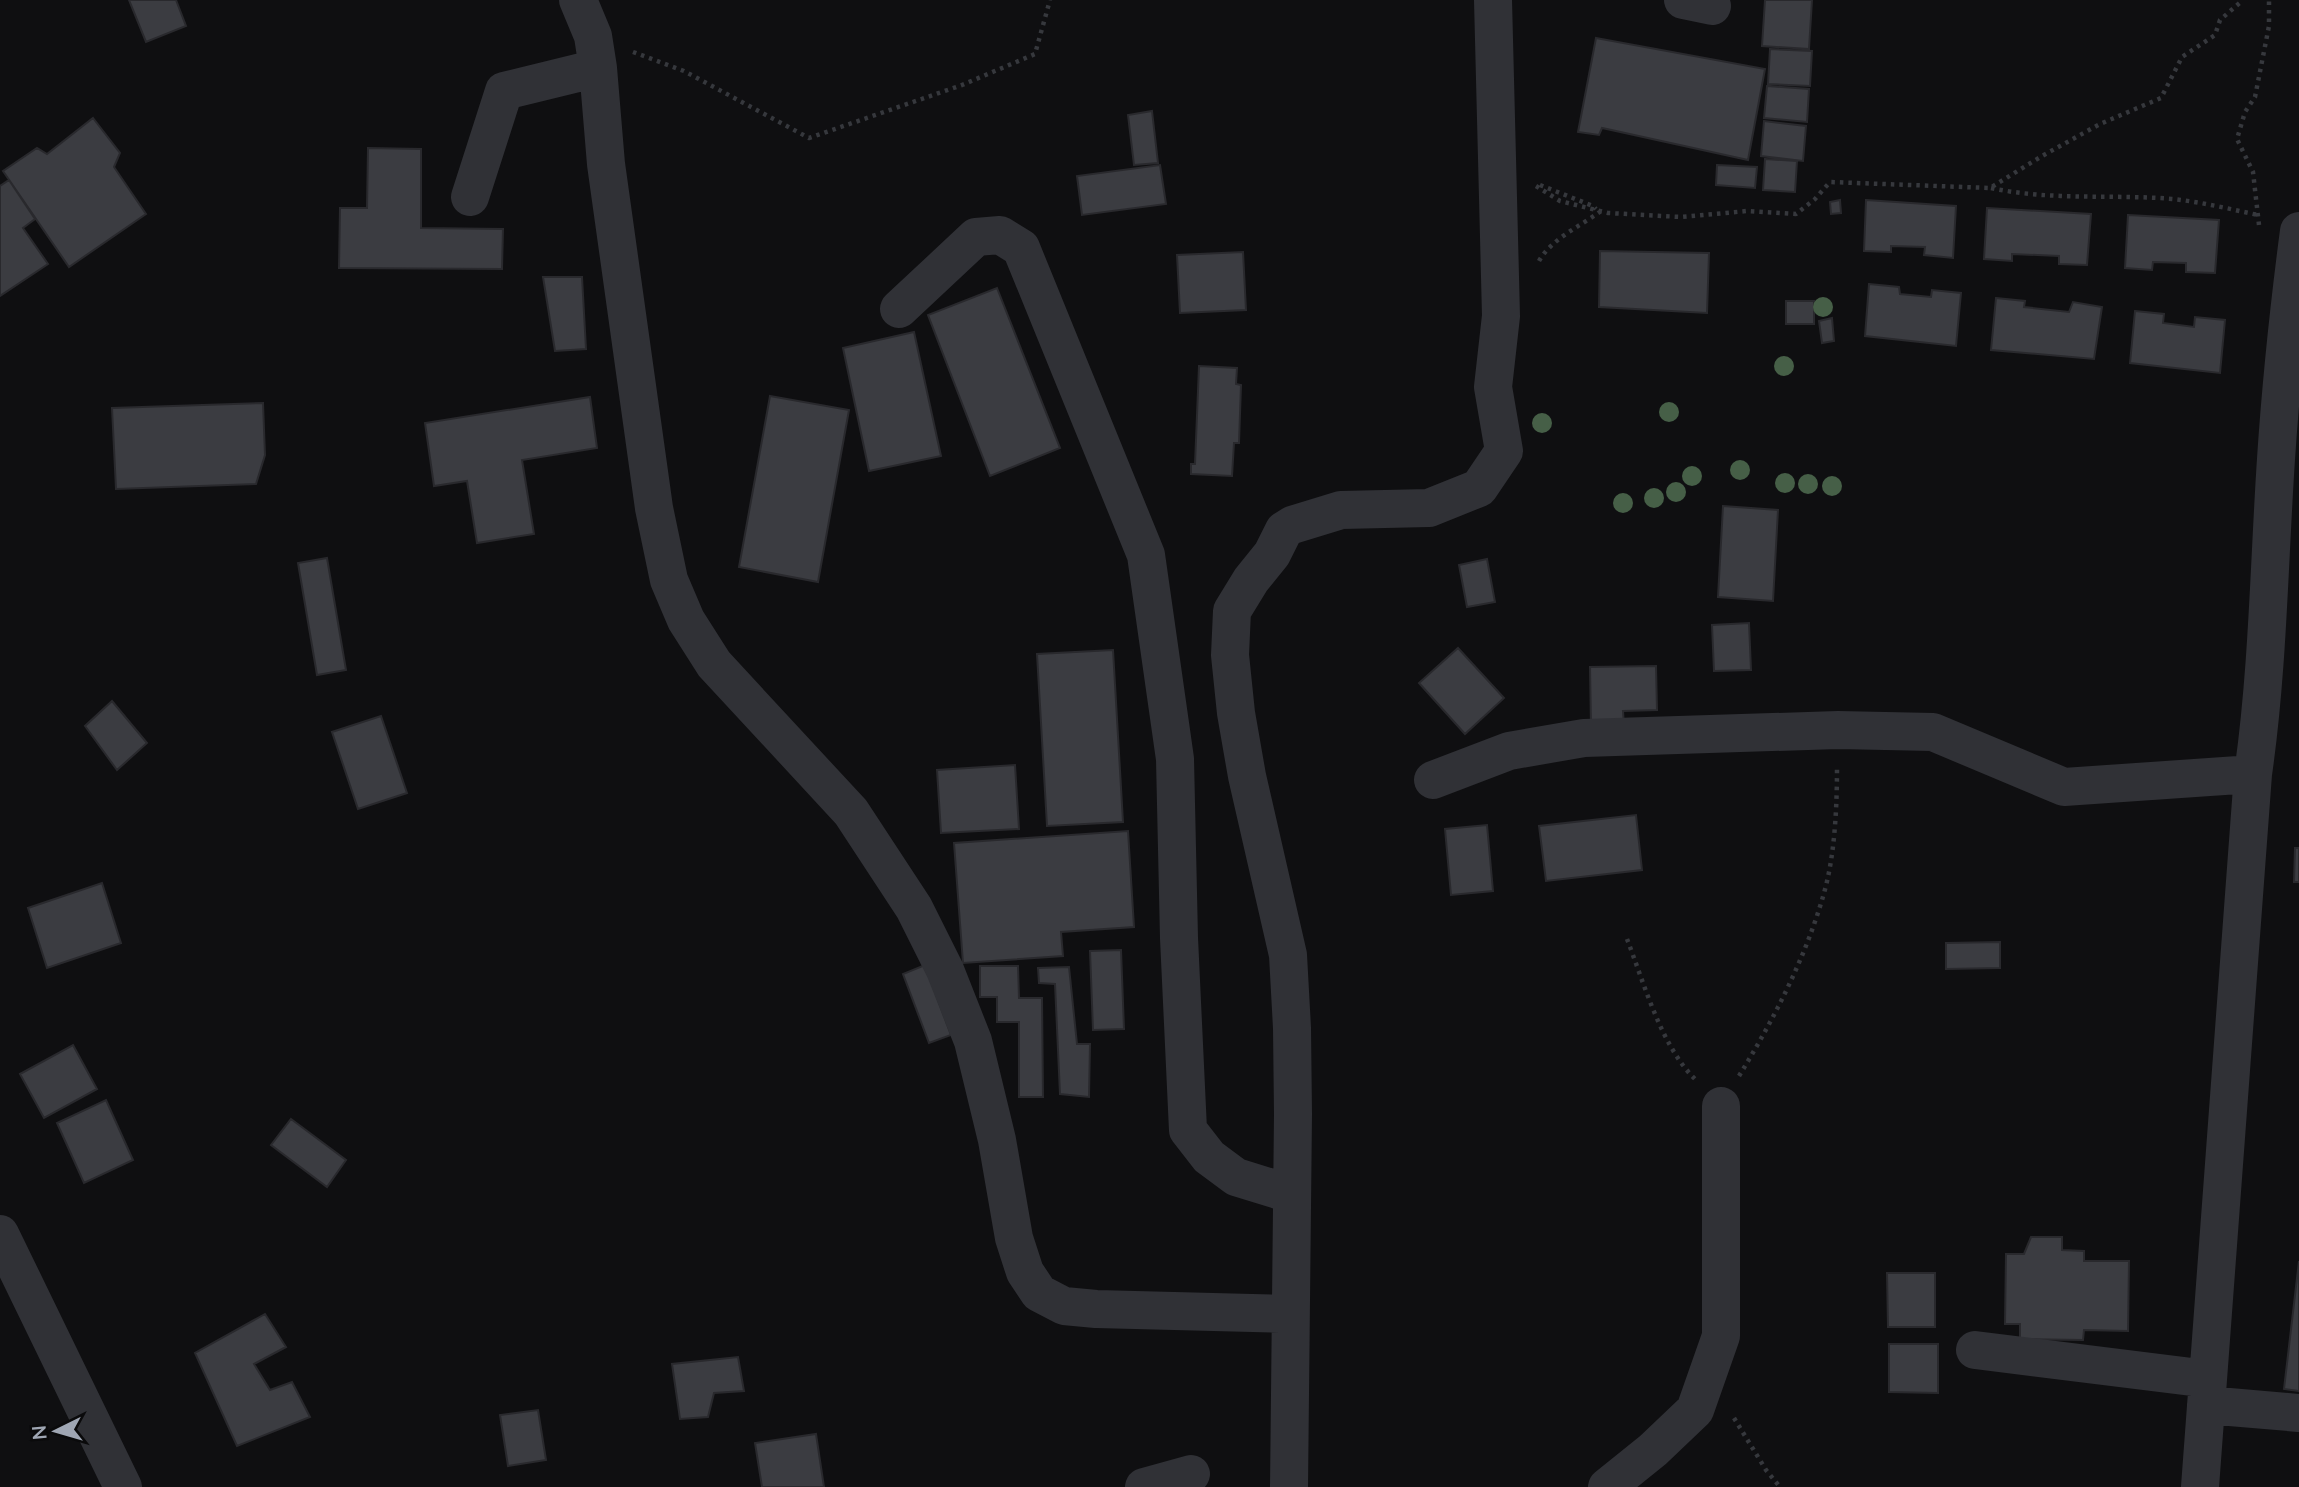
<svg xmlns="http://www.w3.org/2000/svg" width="2299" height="1487" font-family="Lato,sans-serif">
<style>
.building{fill:#3b3c41;stroke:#29292d;stroke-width:2}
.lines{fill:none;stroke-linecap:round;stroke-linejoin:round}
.path{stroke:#36383d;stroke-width:4.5;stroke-dasharray:3.5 5;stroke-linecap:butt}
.minor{stroke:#303136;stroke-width:38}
.tree{fill:#465f47}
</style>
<rect width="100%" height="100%" fill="#0f0f11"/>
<path class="building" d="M129 0H176L186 26 146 42Z
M1765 0H1812L1809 49 1762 46Z
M1596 38 1765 69 1748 160 1602 128 1599 135 1578 132Z
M1770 49 1812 51 1810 86 1768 84Z
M1767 86 1809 89 1807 122 1764 118Z
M1152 111 1158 163 1134 165 1128 115Z
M93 118 120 153 114 167 146 214 69 267 3 171 37 148 47 154Z
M1764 121 1806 126 1803 161 1761 156Z
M368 148 421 149V228L503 229 502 269 339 268 340 208H367Z
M1765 159 1797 161 1795 192 1763 190Z
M1160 165 1166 204 1082 215 1077 176Z
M1717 165 1757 167 1755 188 1716 185Z
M9 180 35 219 23 228 48 264 0 296V186Z
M1840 200 1841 213 1831 214 1830 202Z
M1866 200 1956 206 1953 258 1924 255 1925 247 1891 246V252L1864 251Z
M1987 208 2091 214 2087 265 2059 264V256L2012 254V261L1984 259Z
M2128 215 2219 220 2215 273 2186 272V263L2153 262 2152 270 2125 268Z
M1600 251 1709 253 1707 313 1599 307Z
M1243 252 1246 310 1180 313 1177 255Z
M543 277H582L586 349 555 351Z
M1869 284 1899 287 1900 294 1931 297 1932 290 1961 293 1956 346 1865 336Z
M997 288 1060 448 990 476 928 315Z
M1996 298 2025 301 2024 307 2069 312 2073 302 2102 307 2094 359 1991 350Z
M1786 301H1814V324H1786Z
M2135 311 2164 314 2163 323 2194 327 2195 317 2225 320 2220 373 2130 363Z
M1832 318 1834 341 1822 343 1819 321Z
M914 332 941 456 869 471 843 348Z
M1199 366 1237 368 1236 384 1241 385 1239 443H1234L1232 476 1191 474V464H1195Z
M770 396 849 410 818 582 739 567Z
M590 397 597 448 522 460 534 534 477 543 467 481 434 486 425 423Z
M263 403 265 455 256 484 116 489 112 408Z
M1723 506 1778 510 1773 601 1718 597Z
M327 558 346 670 317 675 298 563Z
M1487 559 1495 602 1467 607 1459 565Z
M1749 623 1751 670 1714 671 1712 625Z
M1458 648 1504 698 1465 734 1419 683Z
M1113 650 1123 822 1047 826 1037 654Z
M1656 666 1657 710 1623 711 1624 726 1591 727 1590 667Z
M112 701 147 743 117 770 85 726Z
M381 716 407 793 358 809 332 732Z
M1015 765 1019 829 941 833 937 770Z
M1636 815 1642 870 1546 881 1539 826Z
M1487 825 1493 891 1451 895 1445 829Z
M1128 831 1134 927 1061 932 1063 956 963 963 954 843Z
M2295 848H2299V882H2294Z
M102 883 121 943 47 968 28 908Z
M2000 942V968L1946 969V943Z
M1121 950 1124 1029 1093 1030 1090 951Z
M925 965 951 1035 929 1043 903 974Z
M980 966H1018L1019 998H1042L1043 1097H1019V1022H997V997H980Z
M1069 967 1077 1044H1090L1089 1097 1060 1094 1055 984 1039 983 1038 968Z
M73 1045 97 1089 44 1118 20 1074Z
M106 1100 133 1160 84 1183 57 1123Z
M291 1119 346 1160 327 1187 271 1145Z
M2031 1237H2062V1250L2084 1251V1261H2129L2128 1331 2084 1330 2083 1340 2020 1339V1324H2005L2006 1254H2024Z
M2299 1261V1391L2284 1389Z
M1887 1273H1935V1327H1888Z
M265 1314 286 1347 254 1364 270 1390 292 1382 310 1417 237 1446 195 1353Z
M1889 1344H1938V1393L1889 1392Z
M738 1357 744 1391 714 1393 708 1417 680 1419 672 1364Z
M538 1410 546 1460 508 1466 500 1415Z
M816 1434 824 1487H762L755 1443Z"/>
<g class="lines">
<path class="path" d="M633 52 684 71 809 138 962 85 1035 54 1050 0
M1540 185 1593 206 1596 209
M1536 186 1560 201 1608 213 1681 217 1747 211 1796 214 1815 199 1830 182 1990 188 2042 156 2100 124 2161 98 2182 57 2215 35 2220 20 2243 0
M1991 188C2051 201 2113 194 2173 199 2201 202 2230 209 2258 215
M2259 225 2253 172 2237 139 2245 112 2255 97 2269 26V0
M1539 261C1552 238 1581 226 1601 211
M1627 939C1644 983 1661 1046 1695 1079
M1739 1076C1774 1019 1806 957 1824 893 1835 855 1837 806 1837 766
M1734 1418 1766 1470 1780 1487"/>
<path class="minor" d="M578 0 593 36 598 68 606 164 654 508 669 580 686 620 714 664 851 812 914 908 945 970 973 1041 997 1140 1014 1238 1025 1272 1039 1293 1064 1306 1096 1309 1289 1314
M1683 0 1712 6
M470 197 504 91 598 68
M899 309 976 237 1000 235 1021 248 1146 555 1175 759 1179 938 1188 1130 1209 1157 1236 1177 1291 1194
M1433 780 1509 751 1584 738 1838 730 1933 732 2064 787 2253 774
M0 1234 123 1487
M1975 1350 2208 1379
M2206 1405 2299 1413
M1144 1487 1191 1474
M1289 1487 1293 1114 1292 1028 1288 955 1247 776 1236 713 1230 655 1232 611 1251 580 1272 554 1284 530 1292 525 1341 510 1429 508 1479 488 1504 451 1493 387 1501 316 1493 0
M1607 1487 1653 1450 1695 1410 1721 1336V1106
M2200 1487 2253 774C2268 670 2269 564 2276 459 2281 383 2289 307 2299 231"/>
</g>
<g class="tree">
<circle cx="1823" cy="307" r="10"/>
<circle cx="1784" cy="366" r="10"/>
<circle cx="1669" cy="412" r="10"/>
<circle cx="1542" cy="423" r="10"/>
<circle cx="1740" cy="470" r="10"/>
<circle cx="1692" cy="476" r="10"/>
<circle cx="1785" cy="483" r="10"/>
<circle cx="1808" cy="484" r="10"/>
<circle cx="1832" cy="486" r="10"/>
<circle cx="1676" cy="492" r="10"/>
<circle cx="1654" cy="498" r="10"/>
<circle cx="1623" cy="503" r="10"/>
</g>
<g transform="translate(56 1431) rotate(265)" stroke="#0a0a0b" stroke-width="5" paint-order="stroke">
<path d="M0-5L12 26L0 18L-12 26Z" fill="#9fa6b3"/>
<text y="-10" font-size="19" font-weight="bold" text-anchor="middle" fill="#9fa6b3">N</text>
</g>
</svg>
